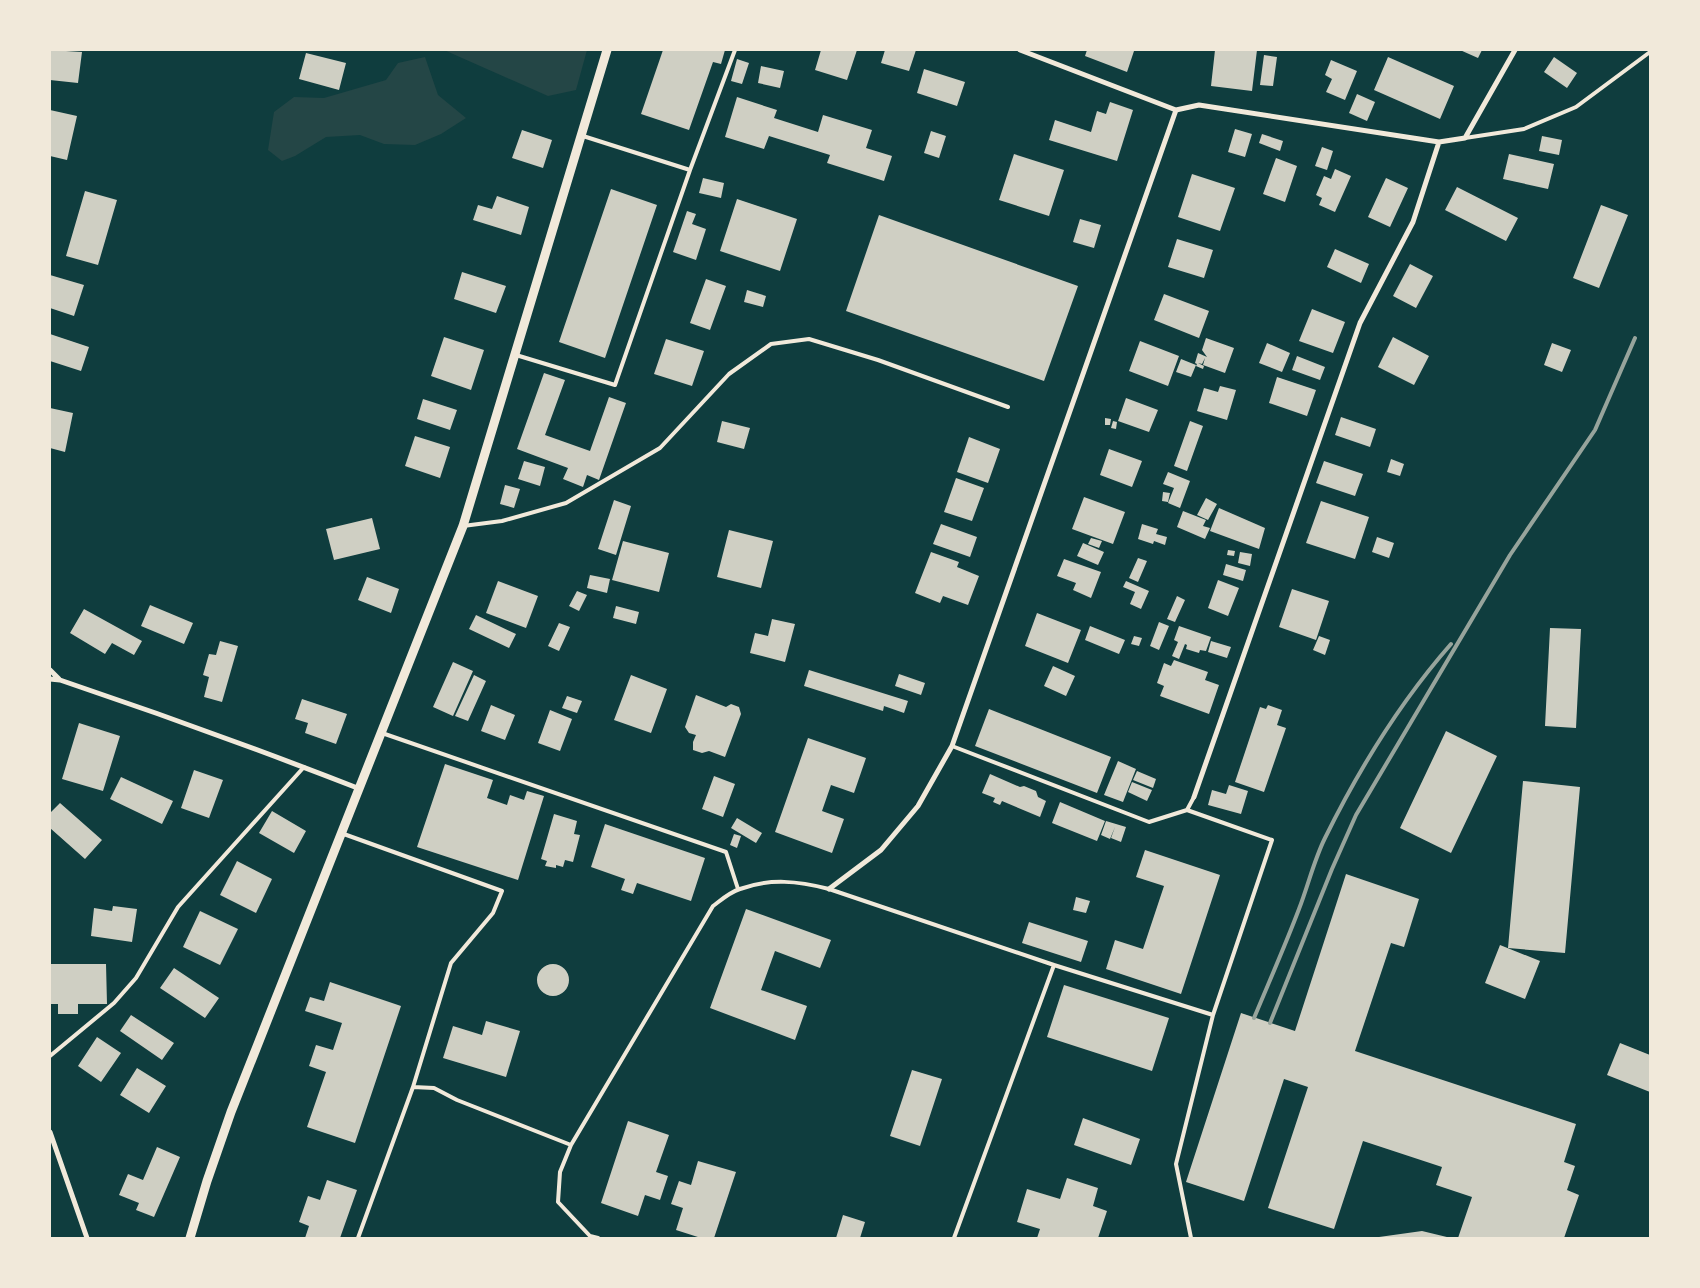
<svg xmlns="http://www.w3.org/2000/svg" width="1700" height="1288" font-family="'IBM Plex Sans',sans-serif">
<style>
.green{fill:#244646}
.building{fill:#cfcfc3}
.lines{fill:none;stroke-linecap:round;stroke-linejoin:round}
.service{stroke:#f1e9da;stroke-width:4}
.minor{stroke:#f1e9da;stroke-width:5}
.tertiary{stroke:#f1e9da;stroke-width:9}
.rail{stroke:#97a49c;stroke-width:4}
</style>
<rect width="100%" height="100%" fill="#0f3d3e"/>
<path class="green" d="M444 50H587L576 90 548 96Z
M425 57 438 95 466 118 441 134 415 145 384 144 360 135 326 137 295 156 282 161 268 150 274 112 294 97 324 98 386 80 398 63Z"/>
<path class="building" d="M50 50 82 52 78 83 50 80Z
M663 50H725L721 64 713 62 689 130 641 114Z
M821 50H857L847 80 815 70Z
M885 50H916L909 71 881 63Z
M1087 50H1132L1134 51 1127 72 1085 56Z
M1215 50H1257L1252 91 1211 86Z
M1460 50H1482L1478 58Z
M306 53 346 63 339 90 299 79Z
M1264 55 1277 57 1273 86 1260 85Z
M1388 57 1454 86 1440 119 1374 90Z
M1554 57 1577 73 1567 88 1544 72Z
M737 59 749 63 742 84 731 81Z
M1331 60 1357 71 1345 100 1326 92 1332 79 1325 75Z
M761 66 784 71 780 88 758 83Z
M924 69 965 82 957 106 917 93Z
M1357 94 1375 102 1367 121 1349 113Z
M737 97 777 110 774 118 818 132 823 115 872 130 866 148 892 156 884 181 827 163 830 155 769 136 764 149 725 137Z
M1110 102 1133 110 1117 161 1049 140 1055 120 1091 132 1097 111 1106 114Z
M50 110 77 116 67 160 50 156Z
M1235 129 1252 134 1245 157 1228 152Z
M522 130 552 140 543 168 512 158Z
M931 131 946 136 939 158 924 153Z
M1262 134 1283 141 1280 151 1259 143Z
M1542 136 1562 140 1559 155 1539 151Z
M1322 147 1333 151 1327 170 1315 166Z
M1014 154 1064 170 1049 216 999 200Z
M1509 154 1554 164 1548 189 1503 179Z
M1276 158 1297 166 1285 202 1263 194Z
M1335 169 1351 176 1335 212 1319 205 1322 198 1316 195 1324 176 1331 179Z
M1192 174 1235 188 1220 231 1178 217Z
M703 178 724 183 721 198 699 193Z
M1386 178 1408 188 1390 227 1368 217Z
M1457 187 1518 218 1506 241 1445 210Z
M611 189 657 205 605 358 559 342Z
M85 191 117 200 98 265 66 256Z
M497 196 529 207 521 235 473 220 478 205 492 209Z
M737 199 797 219 780 271 720 251Z
M1601 205 1628 215 1599 288 1573 278Z
M687 211 696 214 692 224 706 229 696 260 673 252Z
M879 215 1078 286 1044 381 846 311Z
M1080 219 1101 225 1094 248 1073 242Z
M1177 239 1213 250 1204 278 1168 267Z
M1335 249 1369 264 1361 283 1327 267Z
M1410 264 1433 276 1416 308 1393 296Z
M462 272 506 286 496 313 454 299Z
M50 275 84 285 74 316 50 308Z
M706 279 726 286 710 330 690 323Z
M747 290 766 296 763 307 744 302Z
M1164 294 1209 311 1199 338 1154 320Z
M1312 309 1345 322 1333 353 1299 341Z
M50 334 89 347 81 371 50 361Z
M444 337 484 350 471 390 431 376Z
M1393 337 1429 356 1414 385 1378 367Z
M1206 338 1234 348 1225 373 1203 365 1205 358 1202 364 1198 363 1204 366 1203 369 1196 366 1197 364 1195 363 1198 353 1207 357 1202 350Z
M666 339 704 351 692 386 654 374Z
M1140 341 1179 356 1168 386 1129 371Z
M1267 343 1290 353 1282 372 1259 363Z
M1552 343 1571 350 1562 372 1544 365Z
M1297 356 1325 367 1320 380 1292 370Z
M1181 359 1196 365 1191 377 1176 372Z
M544 373 565 380 545 435 590 451 609 397 626 403 599 480 587 475 583 487 563 479 568 468 517 449Z
M1277 377 1316 390 1307 416 1269 403Z
M1220 386 1236 390 1227 420 1197 411 1204 388 1218 392Z
M1126 398 1158 410 1149 432 1118 421Z
M423 399 457 410 450 430 417 419Z
M50 408 73 413 65 452 50 448Z
M1341 417 1376 429 1370 447 1335 435Z
M1105 418 1111 419 1110 425H1105Z
M722 421 750 428 744 449 717 442Z
M1113 421 1117 422 1116 429 1111 428Z
M1190 421 1203 426 1187 471 1174 466Z
M415 436 450 447 440 478 405 466Z
M969 437 1000 449 988 483 957 472Z
M1109 449 1142 461 1132 487 1100 475Z
M1391 459 1404 464 1400 476 1387 472Z
M524 461 545 467 540 486 518 479Z
M1324 461 1363 474 1355 496 1316 483Z
M1168 472 1190 481 1180 508 1168 503 1174 488 1163 484Z
M956 478 984 488 972 521 944 512Z
M505 485 520 489 514 508 500 504Z
M1163 492 1170 493 1168 502 1162 501Z
M1084 497 1125 512 1113 544 1072 529Z
M1206 498 1217 504 1208 520 1197 515Z
M614 500 631 506 616 555 598 549Z
M1321 501 1369 517 1355 559 1306 543Z
M1219 508 1265 528 1259 549 1210 531Z
M1183 511 1206 520 1203 526 1210 528 1205 539 1177 527Z
M372 518 380 549 334 560 326 529Z
M941 524 977 537 970 557 933 544Z
M1142 524 1158 529 1156 534 1167 537 1165 545 1154 541 1153 544 1138 539Z
M729 530 773 541 761 588 717 577Z
M1377 537 1394 543 1389 558 1372 552Z
M1091 538 1102 541 1099 548 1088 544Z
M623 541 669 553 659 592 612 580Z
M1083 543 1104 552 1098 565 1077 556Z
M1228 550 1235 551 1234 556 1227 555Z
M931 552 959 562 957 567 979 576 968 605 943 596 940 603 915 593Z
M1240 552 1252 554 1250 566 1238 563Z
M1138 558 1147 561 1138 582 1129 578Z
M1064 559 1101 572 1091 598 1073 590 1076 583 1057 576Z
M1226 564 1246 570 1243 581 1223 575Z
M590 575 610 579 607 593 587 588Z
M367 577 399 589 391 613 358 600Z
M1218 580 1239 588 1228 616 1208 608Z
M498 581 538 596 526 628 486 613Z
M1126 581 1149 591 1141 609 1130 604 1135 592 1123 587Z
M1292 589 1329 601 1316 640 1279 627Z
M577 591 587 595 579 611 569 606Z
M1177 596 1185 600 1175 622 1167 619Z
M150 605 193 623 184 644 141 626Z
M616 606 639 612 636 624 613 618Z
M84 609 142 641 134 655 112 643 105 654 70 633Z
M1037 613 1081 630 1068 663 1025 646Z
M476 615 516 634 509 648 469 629Z
M772 619 795 624 785 662 750 653 755 633 768 636Z
M1159 622 1169 626 1159 650 1150 646Z
M559 623 570 627 559 651 548 646Z
M1090 626 1125 640 1119 654 1085 640Z
M1179 626 1211 637 1206 651 1200 650 1199 653 1186 649 1187 645 1185 644 1179 659 1172 656 1178 642 1174 640Z
M1550 628 1581 629 1576 728 1545 726Z
M1134 636 1142 638 1139 646 1131 644Z
M1319 636 1330 640 1325 655 1313 650Z
M220 641 238 646 222 702 204 697 209 677 203 675 209 654 216 655Z
M1211 641 1231 647 1227 658 1208 652Z
M1174 660 1208 672 1205 680 1219 685 1209 714 1160 696 1164 686 1157 683 1164 663 1171 666Z
M453 662 473 671 453 716 433 707Z
M1053 666 1075 676 1066 696 1044 686Z
M809 670 908 701 904 713 884 706 883 711 804 686Z
M899 674 925 683 921 695 895 686Z
M474 675 486 681 468 721 455 716Z
M631 675 667 689 651 733 614 720Z
M696 695 726 707 731 704 739 707 741 714 725 757 709 751 702 753 693 750V742L696 735 689 733 685 727Z
M567 696 582 701 577 713 562 708Z
M302 699 347 714 336 744 305 733 308 723 295 719Z
M491 705 515 715 505 740 481 731Z
M1268 705 1282 710 1277 725 1286 728 1264 792 1235 782 1260 707 1266 709Z
M989 709 1111 757 1097 793 975 746Z
M550 710 572 719 560 751 538 743Z
M79 723 120 736 103 791 62 779Z
M1446 731 1497 756 1451 853 1400 828Z
M808 738 866 758 854 793 831 785 822 811 844 819 832 853 775 832Z
M1118 761 1136 769 1123 802 1104 795Z
M445 764 493 780 487 798 507 805 510 795 524 800 527 791 544 796 518 880 417 847Z
M194 770 223 780 209 818 181 808Z
M1137 771 1156 779 1153 788 1133 780Z
M990 774 1020 787 1024 786 1036 791 1038 797 1046 801 1040 817 1002 801 1000 805 993 802 995 798 982 793Z
M714 776 735 784 723 817 702 809Z
M121 777 173 801 162 824 110 799Z
M1523 781 1580 787 1565 953 1508 948Z
M1132 782 1152 790 1147 801 1128 792Z
M1229 785 1248 791 1241 814 1208 805 1212 790 1226 794Z
M1060 802 1105 821 1097 841 1052 823Z
M60 803 102 840 85 859 50 828V813Z
M272 811 306 831 294 853 259 833Z
M554 814 577 821 574 834 580 835 573 862 565 860 563 867 556 865V868L545 866 547 861 541 859Z
M737 818 762 833 756 843 731 828Z
M1106 821 1126 827 1121 842 1111 838 1115 827 1110 839 1101 835Z
M605 824 705 858 691 901 637 883 633 894 621 890 625 879 591 867Z
M734 834 741 836 737 848 730 845Z
M1145 850 1220 875 1181 994 1106 969 1115 940 1143 949 1164 886 1136 877Z
M237 861 272 879 256 913 220 895Z
M1346 874 1419 899 1404 947 1391 943 1355 1051 1576 1124 1564 1162 1575 1166 1567 1190 1579 1195 1564 1238H1458L1472 1197 1436 1185 1442 1167 1363 1141 1334 1229 1268 1208 1308 1087 1284 1079 1244 1201 1186 1182 1241 1013 1295 1031Z
M1076 897 1090 901 1086 913 1073 910Z
M113 906 137 909 132 942 91 936 94 908 112 911Z
M746 909 831 940 820 968 775 951 761 990 807 1006 795 1040 710 1008Z
M200 911 238 929 220 965 183 947Z
M1029 922 1088 941 1081 962 1022 943Z
M1500 945 1540 961 1525 999 1485 983Z
M50 964H106L107 1004H78V1014H58V1004H50Z
M537 980a16 16 0 1 1 32 0a16 16 0 1 1-32 0Z
M174 968 219 998 205 1018 160 988Z
M330 982 401 1006 355 1143 307 1127 326 1072 309 1066 316 1045 333 1050 342 1023 305 1011 310 997 324 1001Z
M1064 985 1169 1018 1152 1071 1047 1037Z
M131 1015 174 1043 162 1060 120 1031Z
M486 1021 520 1031 506 1077 443 1058 453 1026 482 1035Z
M97 1037 121 1053 101 1082 78 1066Z
M1620 1043 1650 1055V1092L1607 1075Z
M137 1068 166 1086 149 1113 120 1095Z
M912 1070 942 1079 920 1146 890 1136Z
M1083 1118 1140 1139 1131 1165 1074 1145Z
M628 1121 669 1135 656 1172 668 1176 660 1200 645 1195 638 1216 601 1203Z
M157 1147 180 1157 154 1217 136 1210 139 1203 119 1195 128 1174 143 1180Z
M698 1161 736 1172 714 1238H701L676 1230 683 1208 671 1204 679 1181 691 1185Z
M1067 1178 1098 1188 1093 1206 1107 1211 1098 1238 1064 1237V1238H1037L1040 1229 1017 1222 1027 1189 1060 1199Z
M327 1180 357 1190 340 1238H305L309 1226 299 1222 308 1196 320 1200Z
M843 1215 865 1222 860 1238H836Z
M1422 1231 1451 1238H1379V1237Z"/>
<g class="lines">
<path class="service" d="M583 136 690 170 735 50
M1465 138 1524 129 1576 107 1650 52
M516 355 615 385 690 170
M463 526 502 521 566 503 660 448 729 374 771 344 809 339 878 360 1008 407
M382 733 726 852 738 889
M952 746 1149 822 1187 810 1194 797
M341 833 502 891 493 913 451 963 413 1087
M1054 965 1213 1015 1272 840 1187 810
M50 1056 114 1003 136 978 178 907 304 767
M358 1238 413 1087 434 1088 457 1100 571 1145
M598 1238 590 1236 558 1202 560 1172 571 1145 713 906C721 900 730 892 740 889 770 878 798 881 829 889L1054 965 954 1238
M1191 1238 1176 1164 1213 1015"/>
<path class="minor" d="M1020 50 1176 110 1199 105 1439 142 1465 138 1515 50
M50 670 59 679
M50 679 60 680C161 714 260 750 360 789
M1194 797 1360 323 1413 222 1439 142
M829 889 881 850 918 806 952 746 1176 110
M50 1132 87 1238"/>
<path class="tertiary" d="M190 1238 207 1181 231 1112 463 526 607 50"/>
<path class="rail" d="M1254 1018C1269 982 1285 946 1299 909 1308 886 1314 860 1325 838 1359 769 1400 702 1451 644
M1270 1023 1332 869 1356 815 1510 555 1595 430 1635 338"/>
</g>
<rect width="1700" height="1288" fill="none" stroke="#f1e9da" stroke-width="102"/>
</svg>
